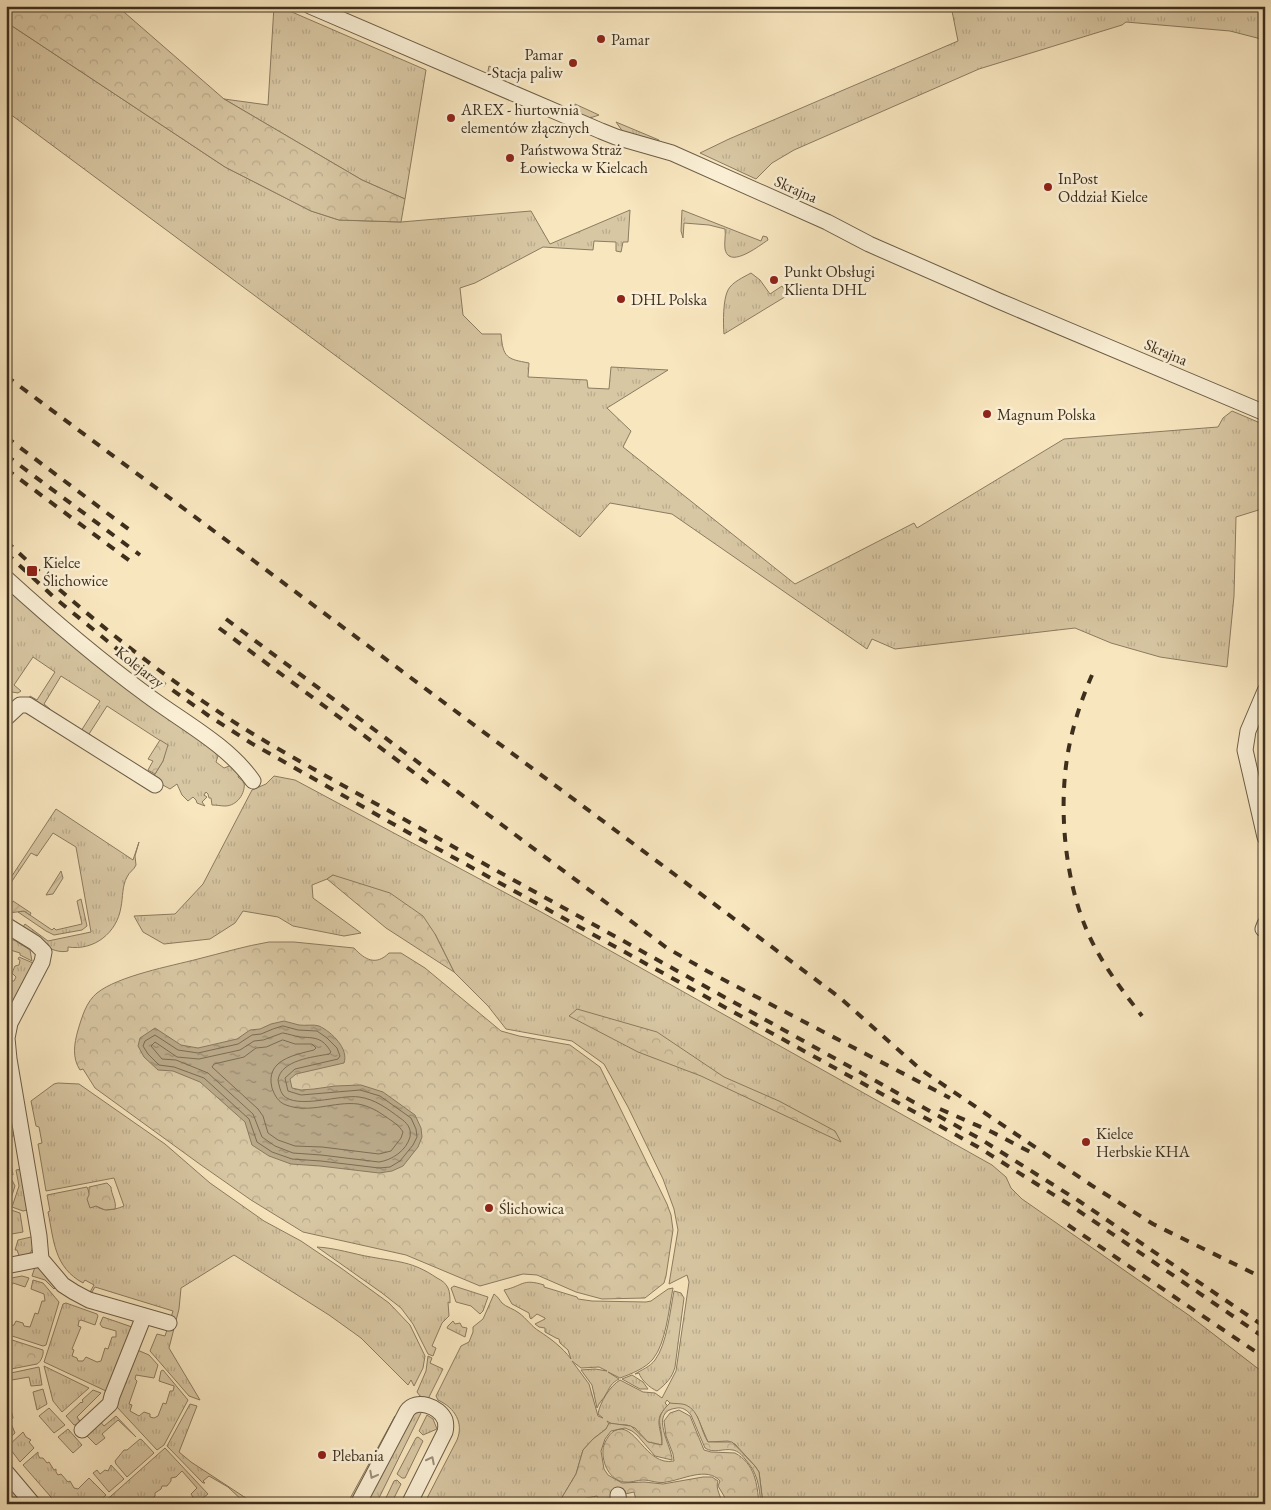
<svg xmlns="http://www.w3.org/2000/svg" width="1271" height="1510" font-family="'EB Garamond',serif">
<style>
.grass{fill:url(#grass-tufts);stroke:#8b7b60}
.forest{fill:url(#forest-crowns);stroke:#8b7b60}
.garden{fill:url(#garden-furrows);stroke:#8b7b60}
.water{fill:url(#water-ripples);stroke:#88785d}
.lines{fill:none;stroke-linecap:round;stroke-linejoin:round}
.shore{stroke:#7c6c52;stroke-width:1}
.minor-casing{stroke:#6c5d46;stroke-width:17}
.minor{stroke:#faefd5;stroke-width:15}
.rail{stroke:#3e2f1d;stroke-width:4;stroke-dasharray:9 9;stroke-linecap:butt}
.oneway{stroke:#9c8f79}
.poi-dot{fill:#8f2418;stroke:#faefd5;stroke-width:2}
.labels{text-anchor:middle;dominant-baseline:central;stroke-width:5;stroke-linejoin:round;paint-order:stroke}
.poi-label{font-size:16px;fill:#3e2f1d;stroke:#faefd5;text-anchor:start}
.street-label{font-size:16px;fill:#3e2f1d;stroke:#faefd5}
</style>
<defs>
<pattern id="grass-tufts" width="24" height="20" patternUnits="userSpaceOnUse" patternTransform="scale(1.25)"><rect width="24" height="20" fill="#d8c7a3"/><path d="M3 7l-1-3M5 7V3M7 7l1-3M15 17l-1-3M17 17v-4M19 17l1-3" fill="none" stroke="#baab8c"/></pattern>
<pattern id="forest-crowns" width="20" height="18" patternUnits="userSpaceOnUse" patternTransform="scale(1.25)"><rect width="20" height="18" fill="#d8c7a3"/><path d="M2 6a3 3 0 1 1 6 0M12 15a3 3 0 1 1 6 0" fill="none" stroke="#baab8c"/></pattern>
<pattern id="garden-furrows" width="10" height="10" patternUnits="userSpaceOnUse" patternTransform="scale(1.25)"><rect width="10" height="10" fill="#d8c7a3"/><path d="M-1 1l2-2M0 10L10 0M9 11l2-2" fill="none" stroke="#baab8c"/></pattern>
<pattern id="water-ripples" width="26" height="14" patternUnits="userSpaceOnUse" patternTransform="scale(1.25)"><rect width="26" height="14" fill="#b9a888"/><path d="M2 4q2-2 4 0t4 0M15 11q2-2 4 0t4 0" fill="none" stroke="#98896f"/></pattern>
</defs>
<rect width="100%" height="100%" fill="#f8e6bf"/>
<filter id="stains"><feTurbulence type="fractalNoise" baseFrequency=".004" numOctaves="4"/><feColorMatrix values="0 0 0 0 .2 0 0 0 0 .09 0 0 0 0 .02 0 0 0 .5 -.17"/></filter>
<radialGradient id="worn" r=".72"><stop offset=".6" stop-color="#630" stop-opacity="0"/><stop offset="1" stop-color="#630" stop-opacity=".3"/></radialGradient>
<path class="grass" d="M274 6H278L426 70 405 199 362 180 224 99 268 105Z
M951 6H1265V40L1230 31 1126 22 1122 25 979 69 794 150 772 163 756 179 700 153 729 139 958 41Z
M6 22 225 167 311 211 339 220 401 222 531 211 550 244 630 210 628 242H623L621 252 616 251V242L594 241 593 250 543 247 475 283 460 288 463 315 482 334H501C503 358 507 359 529 363L528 377 587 380 588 388 609 389 611 367 668 370 607 408 631 431 623 447 795 584 914 523 917 528 1064 439 1218 427 1223 418 1232 411 1265 425V508L1236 517 1234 596 1227 667 1160 657 1111 643 1075 628 895 649 872 639 867 649 672 514 610 503 580 537 6 111Z
M489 66 511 77 512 78 508 77 504 83 489 76 488 71Z
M575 104 599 115 590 118 576 113Z
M616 122 659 140V142L623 132Z
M682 210 761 241 763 236 767 237 768 240C760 245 729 270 725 249 724 243 726 235 725 229L709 225 684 223 683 238 681 231Z
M751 273 760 280 770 294 782 286 788 295 724 334C723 323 723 299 728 290 732 282 744 277 751 273Z
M6 588 219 753 216 762 224 768 232 765 239 775 238 777 244 782C246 793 237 806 225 806 221 806 217 805 212 805L211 798H209L208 794 206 792 204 795 207 797 202 802 205 806 197 803 196 800 193 797 188 801 182 795 177 784 170 789 152 779 163 761 167 745 107 706 89 734 96 739 81 731 100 701 61 676 44 704 50 709V711L29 698 30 696 37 700 55 672 33 657 14 685 21 691 18 693 12 692 6 701Z
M274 776 295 780 543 913 992 1165 1006 1177 1011 1188 1022 1199 1190 1316 1265 1374V1504H763L759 1472 755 1466 735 1444 728 1441 708 1442 697 1416 676 1404H671L667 1400 665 1403 668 1406C652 1419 662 1428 662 1445L648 1442 635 1428 627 1425 612 1424 607 1421 609 1424 606 1429 593 1439 583 1450 576 1474 558 1504H424L457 1440C464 1423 455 1408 438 1400L436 1396 461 1346 469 1342 473 1332V1327L483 1319 494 1294C498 1297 499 1299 502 1303 506 1307 514 1309 519 1313 526 1318 532 1327 539 1331 551 1339 562 1347 571 1359L568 1350 560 1343 559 1339 556 1338 545 1332V1328L539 1327 535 1324 545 1319V1318L537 1314 531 1319 530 1318 529 1313 512 1304 504 1290C523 1286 522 1278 544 1285V1287L577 1297 578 1299 592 1301 646 1302 651 1301 668 1289 673 1288C669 1308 666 1343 653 1359 646 1368 631 1374 620 1378L608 1372 619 1379C611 1383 610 1387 606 1394 603 1400 599 1402 597 1408L592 1385 581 1370 595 1369 607 1371 599 1367 581 1368 572 1361 589 1384 598 1416 603 1418 598 1414C600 1402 610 1386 620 1380L643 1392 655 1393 662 1398 676 1371 689 1282 687 1275 669 1284 678 1230 674 1209 663 1179 628 1107 604 1064 572 1041 506 1029 488 1006 454 972 435 934 333 875 327 879 312 885 313 898 361 933 344 936 293 926 278 917 243 911 235 923 210 939 164 944 143 932 134 916 175 914 203 884 252 790 266 784Z
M56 809 133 860 139 842 135 856 136 865C134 870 129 872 127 877 122 886 123 897 121 907 117 933 94 951 68 947V951C52 955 34 938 21 930L25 924 48 941 91 932 76 847 53 833 37 856 31 853 6 890V885Z
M81 899 87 926 82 930 54 935 46 931 18 912 24 911 52 930 54 928 56 930 82 924 77 901Z
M12 940H14L30 950 32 961 20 955V953L7 949Z
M19 957 33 963 6 1014V986L9 987 12 981H14L16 977 12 973 15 966 19 965 20 960 18 959Z
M58 1083 79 1084 165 1144 210 1183 264 1221 301 1241 341 1268 389 1303 410 1325 425 1356 423 1368 414 1386 411 1380 408 1385 361 1338 329 1315 234 1255 181 1288 179 1309 169 1348 200 1400 189 1396 150 1351 157 1334 165 1336 173 1311 95 1287 92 1292H90L94 1285 85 1280 83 1283C54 1267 54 1241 48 1212L50 1211 47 1195 87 1187C89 1191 89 1195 91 1199 98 1213 112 1211 124 1206L114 1178 46 1191 38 1144 42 1143 39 1127 36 1126 31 1101 54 1084Z
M10 1113H12L16 1135 10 1137 6 1133V1125Z
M6 1137 7 1138 13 1175 6 1172Z
M22 1169 27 1210 23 1211 12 1207 19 1186 16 1170Z
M6 1178 12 1180 15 1186 6 1214V1194H8L10 1188 6 1185Z
M11 1210 20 1213 23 1232 6 1235V1226Z
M31 1237 33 1238C33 1250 33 1254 20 1258L17 1250H15L18 1240Z
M317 1247C336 1248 353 1254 371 1257 398 1262 412 1261 437 1278 441 1280 446 1283 448 1288 450 1292 450 1298 450 1303L448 1302 449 1316 442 1323 432 1346 436 1348 433 1356 428 1354 413 1324 401 1308 382 1293Z
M35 1267 40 1268 58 1285 54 1289 45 1280 32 1276Z
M22 1276 29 1278 25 1287 13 1283 11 1286H8L7 1289 9 1291 6 1298V1279Z
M33 1280 43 1283 59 1302 46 1345 43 1346 6 1334V1323L11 1326 14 1325 16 1321 23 1323 24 1326 30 1327 35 1313 38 1314 42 1301H45L44 1294 31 1289Z
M454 1286 488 1297 483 1311 480 1314 471 1306 456 1302 451 1288Z
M674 1291 681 1293 684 1298 675 1367C672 1378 666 1384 657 1391 650 1388 641 1380 639 1373L635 1374C641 1370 650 1367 655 1360 667 1344 670 1311 674 1291Z
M66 1303 97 1314 98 1316 95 1325 81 1320 79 1321 78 1326 81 1327 72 1349 74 1350 72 1356 77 1358 78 1361H83L86 1357 97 1362 101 1361 105 1348 108 1349 112 1337H116V1331L102 1327 100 1324 103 1317 132 1327 106 1391 44 1362 63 1304Z
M453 1321 455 1324 460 1323 462 1327 467 1328 465 1337 447 1328 448 1326Z
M135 1349 149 1355 158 1365 154 1378 136 1375 135 1379 137 1381 129 1404 132 1405 130 1411 139 1416 144 1412 150 1414V1417L154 1418 158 1416 163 1403 166 1404 170 1391H173L174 1387V1386L159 1381 161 1371 163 1370 188 1400 164 1445 157 1450 116 1406Z
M428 1356 432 1358 430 1363 443 1369 428 1399 420 1396 417 1392 426 1371Z
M44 1366 89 1388 62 1412 53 1401Z
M39 1367 42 1385 31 1386 29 1377 6 1381V1374Z
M632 1375 643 1382 648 1389H640L622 1379Z
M43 1389 47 1404 37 1410 33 1392Z
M93 1390 101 1393 77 1417 82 1424 74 1425 66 1416 81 1402 82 1403 83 1401 82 1400Z
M6 1394H9L7 1397 8 1401 11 1402V1407L9 1409 10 1413H12L13 1418 10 1421 15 1433 6 1441Z
M190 1404 197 1406 179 1452 191 1462 255 1504H246L228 1487 209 1476 203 1481 205 1483H203L167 1446Z
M49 1408 65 1425 54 1433 39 1416Z
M422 1411 376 1504H365L410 1416 417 1412Z
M427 1415 433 1419 437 1429 423 1435 419 1431Z
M116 1416 136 1437 118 1420 102 1434 105 1438 96 1445 86 1435 98 1419 104 1426Z
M395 1416 350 1504H347Z
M68 1429 82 1445 73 1453 58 1437Z
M23 1432 26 1437 31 1440 29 1442 34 1448 20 1462 8 1446Z
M418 1437 423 1441 405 1478H402L397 1474 416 1438Z
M140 1439 142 1440 154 1453 127 1477 116 1464 115 1461 124 1450H127Z
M165 1448 208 1494 198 1502H196L191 1494 197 1488 182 1471 176 1477 171 1478V1481L167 1486H162L161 1489 155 1493V1496L146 1504H102Z
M38 1452V1455L40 1458H43L47 1463 49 1462 54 1470 56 1469V1472L58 1475 61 1474 68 1482 70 1481 74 1488 78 1489 89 1478 106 1495 96 1504H57L23 1465Z
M111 1465 124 1479 109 1492 93 1473 97 1470 100 1474 105 1470 108 1471Z
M397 1480 401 1484 391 1504H383L394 1481Z
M6 1482 25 1504H14L6 1495Z"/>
<path class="forest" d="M6 6H117L224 99 362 180 405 199 401 222 339 220 311 211 225 167 6 22Z
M160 740 168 745 163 761 155 774 148 770 153 761 148 759Z
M333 875 390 893 423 916 435 934 454 972 386 928 327 879Z
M269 942H294L354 948C365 960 376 966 389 953H401L425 968 501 1031 519 1036 570 1045 600 1067 667 1204 671 1215 673 1230 666 1276 664 1283 645 1298 602 1299 576 1292 537 1275 523 1274 480 1286 406 1255 303 1232 251 1200 201 1165 95 1088 83 1069 80 1070C72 1058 74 1044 78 1030 82 1017 86 1002 97 993 118 976 171 966 198 959 222 953 245 946 269 942Z
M577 1009 657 1032 724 1077 779 1101 835 1131 841 1142 701 1076 638 1052 569 1016Z
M107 1183 111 1187C111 1194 117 1202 115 1209L105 1210 96 1206 90 1208 87 1199 89 1195V1187Z
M6 1338 43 1350C44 1354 41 1362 37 1364L6 1370Z
M670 1403C675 1404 681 1403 686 1405 700 1411 700 1430 708 1442H732L755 1466 759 1472 763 1504H761C759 1486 758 1473 745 1459 742 1455 738 1451 733 1450 723 1448 714 1454 705 1448L691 1415C687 1410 682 1407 677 1408 647 1411 673 1448 672 1460L655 1456 637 1435 632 1431 625 1428 611 1431 605 1439 601 1451 604 1469 608 1475 622 1483 644 1482 663 1484 703 1477H712L718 1481C715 1489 721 1495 722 1504H637L634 1492 603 1499V1498L599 1499 597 1496 582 1499 583 1501 572 1504H558L576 1474 583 1450 593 1439 606 1429 609 1423 631 1426 648 1442 662 1445C663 1424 652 1420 670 1403Z
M679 1410 690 1416 704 1450 711 1452 735 1453C755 1464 757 1483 759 1504H725L724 1496 718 1486 720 1481C707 1466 682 1480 666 1482 658 1484 651 1480 643 1480 637 1480 631 1483 624 1482 610 1480 602 1464 603 1450 603 1444 609 1434 614 1431 635 1419 645 1467 674 1461L673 1454 666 1436 664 1421 670 1413Z"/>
<path class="garden" d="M61 871 63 878 53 894 46 895Z
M13 901 31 913 30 915 24 911 9 913 6 911Z"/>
<path class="water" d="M284 1021C289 1022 294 1024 299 1025 306 1026 313 1024 319 1026 332 1032 349 1049 344 1063L296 1074 290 1079 292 1088 301 1090 314 1089 335 1086 361 1085 383 1092 415 1115 421 1128 422 1137 418 1147 403 1166 392 1171 379 1173 320 1166 291 1164 269 1156 252 1145 245 1122 200 1082 173 1071 158 1070 144 1057 138 1046 140 1038 155 1028 181 1045 198 1048 237 1039 250 1030 260 1029 271 1024Z"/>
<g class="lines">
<path class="shore" d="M283 1026 298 1030 317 1031 327 1038 337 1048 340 1056 338 1059 295 1069 285 1078 288 1091 301 1095 360 1090 380 1096 411 1118 416 1129 417 1137 413 1145 400 1161 390 1167 379 1168 321 1161 292 1159 272 1152 257 1142 249 1119 204 1078 174 1067 159 1065 148 1054 143 1046 145 1041 155 1035 178 1050 198 1053 238 1044 252 1035 261 1034 273 1029Z
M283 1033C289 1034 294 1036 300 1037 315 1038 322 1037 331 1052L329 1054C313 1057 281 1060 278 1080 279 1085 280 1091 283 1095 296 1110 341 1094 359 1097 375 1099 388 1109 400 1118 406 1122 412 1128 410 1137 406 1151 392 1160 379 1162L321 1155 293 1153 275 1146 262 1137 253 1114 208 1073 176 1060 162 1059 151 1046 155 1042 177 1057 199 1059 240 1050 254 1041 263 1040Z
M283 1040 295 1044H312L316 1048 314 1050C294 1055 265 1060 272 1088 275 1096 278 1102 286 1105 310 1114 334 1101 358 1104 369 1106 378 1111 386 1117 392 1121 399 1125 403 1132L401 1138 391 1151 379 1154 322 1147 295 1146 278 1140 268 1133 263 1116 258 1109 212 1067 214 1064 244 1057 256 1048 266 1047Z"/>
<defs>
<path id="minor" d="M310 6 601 131 616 137 672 153 827 222 869 244 999 301 1265 413
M6 578C51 619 98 659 147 695 183 722 228 745 253 781
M1265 691 1248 731 1245 750 1265 837
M6 718 20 705H28L155 785
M1265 924 1263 929H1265
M6 925 35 943 44 952 42 962 10 1023 7 1038 9 1059 39 1236 41 1259 63 1285 74 1292 89 1300 169 1323
M6 1266 41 1259
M82 1430 110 1404 112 1396 144 1316
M6 1472 33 1504
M618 1495 619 1504
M358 1504 407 1411C416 1398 439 1406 445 1420 446 1424 446 1428 445 1432L409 1504"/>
</defs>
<use href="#minor" class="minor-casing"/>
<use href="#minor" class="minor"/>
<path class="rail" d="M6 376 839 997 920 1069 1091 1185 1153 1224 1265 1279
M6 437 135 534
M6 455 140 555
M6 469 134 564
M6 541C71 602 139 659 213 708 246 731 282 751 317 771L982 1140 1079 1201 1265 1327
M6 553 56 599 133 662 209 716 251 743 402 829 978 1147 1073 1207 1265 1338
M226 619 667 948 707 971 950 1098
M219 628 428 783
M1092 675C1082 698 1074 722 1069 747 1058 803 1064 874 1085 926 1098 959 1121 989 1142 1016
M940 1109 992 1132 1032 1153
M1068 1225 1265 1358"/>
</g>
<defs><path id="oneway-chevron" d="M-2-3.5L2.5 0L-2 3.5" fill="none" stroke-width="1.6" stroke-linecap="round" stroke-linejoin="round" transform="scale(1.25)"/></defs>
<g class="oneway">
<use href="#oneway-chevron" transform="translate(431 1460) rotate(-63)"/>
<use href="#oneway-chevron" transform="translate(373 1475) rotate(118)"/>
</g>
<g class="poi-dot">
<circle cx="601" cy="39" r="5"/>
<circle cx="573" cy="63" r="5"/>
<circle cx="451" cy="118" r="5"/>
<circle cx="510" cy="158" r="5"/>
<circle cx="1048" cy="187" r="5"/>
<circle cx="774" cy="280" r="5"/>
<circle cx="621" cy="299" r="5"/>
<circle cx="987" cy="414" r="5"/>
<rect x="26" y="565" width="12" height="12" rx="2.5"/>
<circle cx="1086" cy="1142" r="5"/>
<circle cx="489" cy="1208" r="5"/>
<circle cx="322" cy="1455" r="5"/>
</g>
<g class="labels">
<g class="poi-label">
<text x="611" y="39">Pamar</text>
<text x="563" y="54" text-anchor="end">Pamar<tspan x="563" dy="18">-Stacja paliw</tspan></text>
<text x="461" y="109">AREX - hurtownia<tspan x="461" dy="18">elementów złącznych</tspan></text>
<text x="520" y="149">Państwowa Straż<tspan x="520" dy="18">Łowiecka w Kielcach</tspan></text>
<text x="1058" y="178">InPost<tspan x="1058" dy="18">Oddział Kielce</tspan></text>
<text x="784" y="271">Punkt Obsługi<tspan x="784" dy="18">Klienta DHL</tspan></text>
<text x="631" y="299">DHL Polska</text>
<text x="997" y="414">Magnum Polska</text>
<text x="43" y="562">Kielce<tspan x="43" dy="18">Ślichowice</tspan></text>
<text x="1096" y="1133">Kielce<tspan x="1096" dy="18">Herbskie KHA</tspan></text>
<text x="499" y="1208">Ślichowica</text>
<text x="332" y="1455">Plebania</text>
</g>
<g class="street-label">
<text transform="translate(796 189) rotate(24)">Skrajna</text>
<text transform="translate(1166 352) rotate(23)">Skrajna</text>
<text transform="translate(140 667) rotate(38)">Kolejarzy</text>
</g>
</g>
<rect width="1271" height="1510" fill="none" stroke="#f8e6bf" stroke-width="25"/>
<rect x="8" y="8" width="1256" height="1495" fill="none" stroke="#3e2f1d" stroke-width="2.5"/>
<rect x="12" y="12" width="1246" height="1485" fill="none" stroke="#3e2f1d"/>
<rect width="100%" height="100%" filter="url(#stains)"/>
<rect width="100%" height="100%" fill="url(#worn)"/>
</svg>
